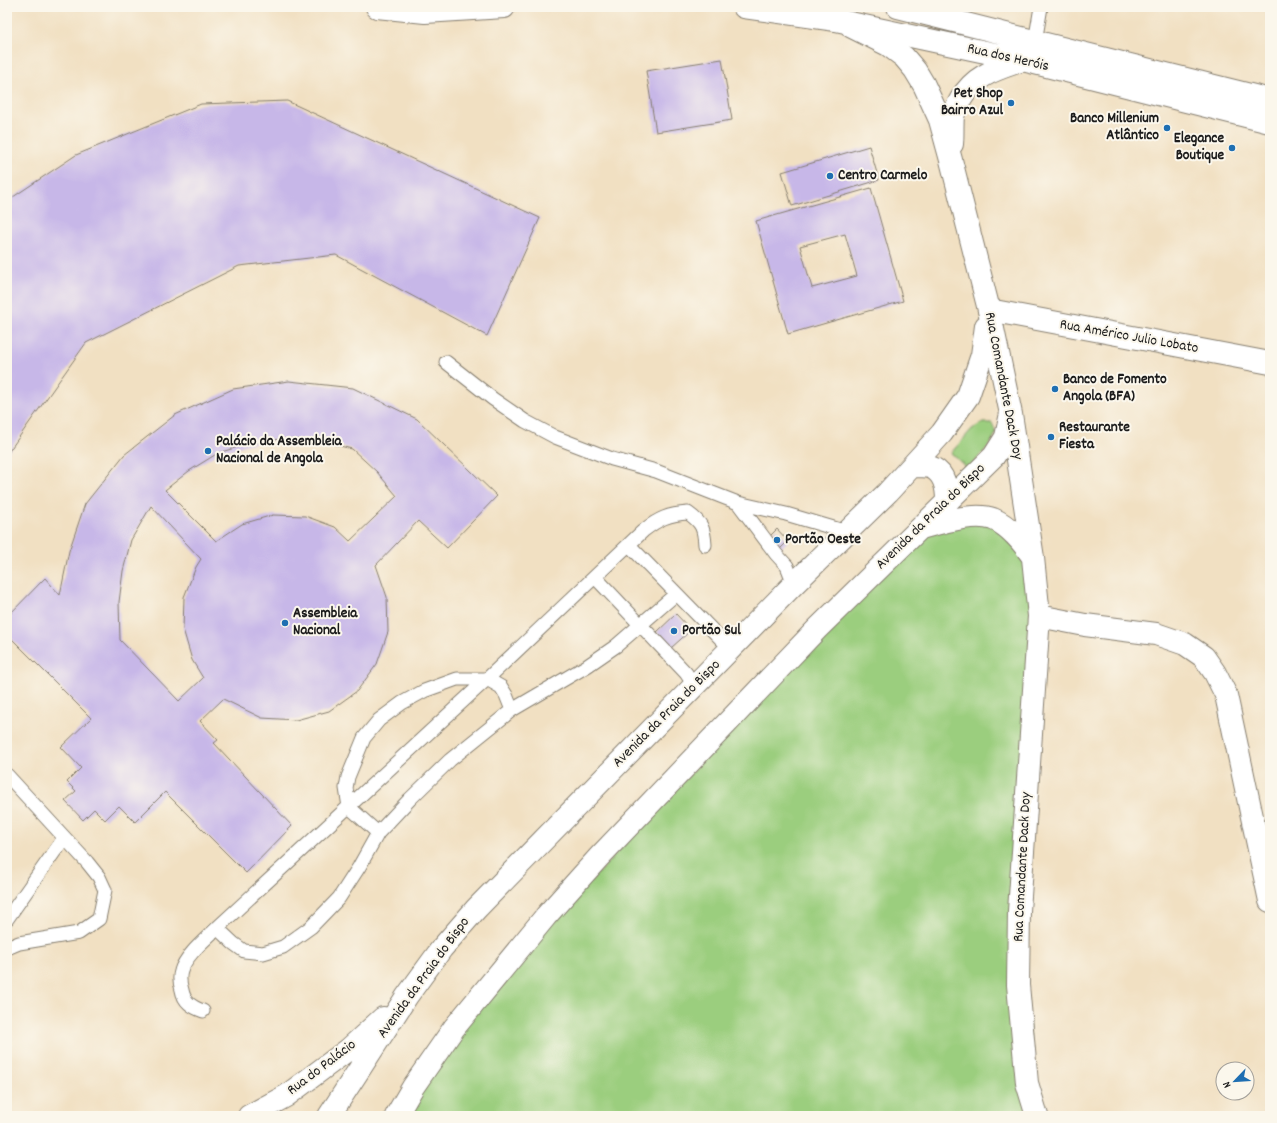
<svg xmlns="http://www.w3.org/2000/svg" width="1277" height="1123" font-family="Dekko,sans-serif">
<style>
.green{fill:#9bce7e;stroke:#5c754d}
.building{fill:#c7b7e8;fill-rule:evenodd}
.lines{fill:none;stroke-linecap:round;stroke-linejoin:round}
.lane-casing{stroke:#867e6f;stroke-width:15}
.street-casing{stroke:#867e6f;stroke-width:24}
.secondary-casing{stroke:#867e6f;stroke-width:24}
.primary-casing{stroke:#867e6f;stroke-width:24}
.lane{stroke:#fff;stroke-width:13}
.street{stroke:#fff;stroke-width:22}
.secondary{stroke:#fff;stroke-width:22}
.primary{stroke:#fff;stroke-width:22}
.poi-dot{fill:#1f6fb2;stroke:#fbf7ec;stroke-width:1.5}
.labels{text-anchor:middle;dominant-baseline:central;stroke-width:4;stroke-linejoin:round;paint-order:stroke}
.street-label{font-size:15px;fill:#1c1c1c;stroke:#fbf7ec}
.poi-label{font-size:15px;font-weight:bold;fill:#1c1c1c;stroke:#fbf7ec;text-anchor:start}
</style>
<rect width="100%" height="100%" fill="#fbf7ec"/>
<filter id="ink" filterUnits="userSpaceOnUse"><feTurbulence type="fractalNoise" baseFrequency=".025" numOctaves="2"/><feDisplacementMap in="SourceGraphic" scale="8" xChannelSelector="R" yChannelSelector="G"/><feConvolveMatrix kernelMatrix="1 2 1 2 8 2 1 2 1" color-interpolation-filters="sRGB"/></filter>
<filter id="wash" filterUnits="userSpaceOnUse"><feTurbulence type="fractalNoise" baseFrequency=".012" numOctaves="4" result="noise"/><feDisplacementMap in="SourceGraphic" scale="16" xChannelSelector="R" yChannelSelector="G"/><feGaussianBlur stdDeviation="0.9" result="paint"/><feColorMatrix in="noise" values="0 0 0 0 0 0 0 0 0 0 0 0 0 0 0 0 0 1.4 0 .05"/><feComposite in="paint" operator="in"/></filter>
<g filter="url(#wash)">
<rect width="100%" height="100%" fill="#f1e0c2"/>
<path class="green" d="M983 423H992L996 433 990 445 968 469 951 453 972 429Z
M992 519 1033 558 1019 911 1037 1116H396L454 1028 918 529Z"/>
<g id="blocks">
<path class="building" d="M722 59 732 120 656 132 646 71Z
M287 101 540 218 487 336 336 255 239 266 86 343 7 454V201L76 155 201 104Z
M869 146 879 180 792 206 782 172Z
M871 188 903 301 788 334 756 221ZM845 234 857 276 812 288 800 246Z
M289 381 353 388 417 419 497 496 447 548 418 521 376 565 387 597 388 632 377 664 357 691 329 711 296 720 262 718 223 699 200 721 218 740 214 743 292 826 246 873 165 792 135 822 119 806 105 820 94 809 83 820 65 801 76 791 67 782 81 768 61 747 91 718 7 634V617L45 578 60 595 69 551 85 504 124 455 175 415 233 389ZM281 439 316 440 352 449 377 472 397 496 350 541 335 527 305 516 273 515 242 524 216 541 165 490 189 471 218 453 248 444ZM151 506 201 559 196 567 184 597 183 629 192 660 203 678 179 701 120 640 119 602 123 571 131 540Z
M777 529 788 541 778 551 767 539Z
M676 614 691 630 671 648 657 632Z"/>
</g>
</g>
<g filter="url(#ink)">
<use href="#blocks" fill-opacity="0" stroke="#867e6f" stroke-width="1"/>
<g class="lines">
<defs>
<path id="lane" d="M1035 42 1041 7
M446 362 493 399 525 421 555 437 612 459 656 471 738 503 786 514 847 532
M738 503 776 554 787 566 794 584
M629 545 722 640 739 642
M595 577 686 673 695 687
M7 775 87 862 99 877 105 890 99 919 79 933 19 943 7 948
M378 833 349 807 346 788 348 777 364 738 379 720 402 703 424 691 457 679H487L501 687 506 695 512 710
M7 919 64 838
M217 928 233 943 244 951 263 953 283 947 311 927 339 898 359 867 378 833 410 799 450 760 512 710 587 666 616 646 676 594
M203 1011C192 1007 184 1002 182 990 180 984 179 977 181 971 185 956 206 939 217 928L487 679 643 531C658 519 669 514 688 513 702 523 704 528 705 545"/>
<path id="street" d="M989 310 1270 363
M1039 616 1085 625 1156 634 1185 644 1204 657 1215 673 1226 695 1270 901"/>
<path id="secondary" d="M852 27 888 45 904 57 915 70 924 85 940 120 951 160 989 310 1011 414 1033 558 1039 616 1019 911 1018 985 1027 1083 1037 1116
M952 144C953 135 952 125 953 116 955 110 958 104 961 99 975 74 998 69 1023 60
M913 466C918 466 925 466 930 467 945 472 947 488 947 501
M921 528C940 523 974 512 993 519 1010 526 1023 543 1033 557
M249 1116 286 1096 349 1049 383 1018
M329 1116 407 996 442 948 476 909 794 584 888 492 942 433 968 396 982 355 986 326
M396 1116 413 1087 454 1028 546 916 599 857 817 629 994 456 1006 437 1010 418"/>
<path id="primary" d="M377 7 425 12 504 7
M744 7 836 20 934 41 1023 60 1270 122
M898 7 1270 100"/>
</defs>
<use href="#lane" class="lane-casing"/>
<use href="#street" class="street-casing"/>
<use href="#secondary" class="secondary-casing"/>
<use href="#primary" class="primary-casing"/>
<use href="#lane" class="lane"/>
<use href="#street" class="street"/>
<use href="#secondary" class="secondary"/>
<use href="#primary" class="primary"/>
</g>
</g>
<g class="poi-dot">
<circle cx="1011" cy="103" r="4"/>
<circle cx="1167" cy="128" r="4"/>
<circle cx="1232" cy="148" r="4"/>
<circle cx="830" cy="176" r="4"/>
<circle cx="1055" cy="389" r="4"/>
<circle cx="1051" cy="437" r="4"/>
<circle cx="208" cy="451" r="4"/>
<circle cx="777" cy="540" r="4"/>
<circle cx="285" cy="623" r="4"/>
<circle cx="674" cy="631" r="4"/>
</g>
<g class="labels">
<g class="street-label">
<text transform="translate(1008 58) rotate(13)">Rua dos Heróis</text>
<text transform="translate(1129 337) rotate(10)">Rua Américo Julio Lobato</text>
<text transform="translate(1003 386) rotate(79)">Rua Comandante Dack Doy</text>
<text transform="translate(931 517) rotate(-44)">Avenida da Praia do Bispo</text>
<text transform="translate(667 714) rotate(-45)">Avenida da Praia do Bispo</text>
<text transform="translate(1023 867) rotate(-87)">Rua Comandante Dack Doy</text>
<text transform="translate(424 978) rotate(-54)">Avenida da Praia do Bispo</text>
<text transform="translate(322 1068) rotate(-37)">Rua do Palácio</text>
</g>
<g class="poi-label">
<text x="1003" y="94" text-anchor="end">Pet Shop<tspan x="1003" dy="17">Bairro Azul</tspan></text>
<text x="1159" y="119" text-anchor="end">Banco Millenium<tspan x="1159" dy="17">Atlântico</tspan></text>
<text x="1224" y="139" text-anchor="end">Elegance<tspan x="1224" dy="17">Boutique</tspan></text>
<text x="838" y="176">Centro Carmelo</text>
<text x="1063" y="380">Banco de Fomento<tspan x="1063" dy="17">Angola (BFA)</tspan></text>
<text x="1059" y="428">Restaurante<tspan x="1059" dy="17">Fiesta</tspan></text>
<text x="216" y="442">Palácio da Assembleia<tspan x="216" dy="17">Nacional de Angola</tspan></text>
<text x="785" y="540">Portão Oeste</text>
<text x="293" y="614">Assembleia<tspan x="293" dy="17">Nacional</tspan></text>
<text x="682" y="631">Portão Sul</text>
</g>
</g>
<rect width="1277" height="1123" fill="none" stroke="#fbf7ec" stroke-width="24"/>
<g transform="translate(1235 1081) rotate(245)"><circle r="19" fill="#fbf7ec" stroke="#a29f99"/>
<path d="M0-3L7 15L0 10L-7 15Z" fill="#1f6fb2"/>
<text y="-6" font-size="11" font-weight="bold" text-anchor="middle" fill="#1c1c1c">N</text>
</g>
</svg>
